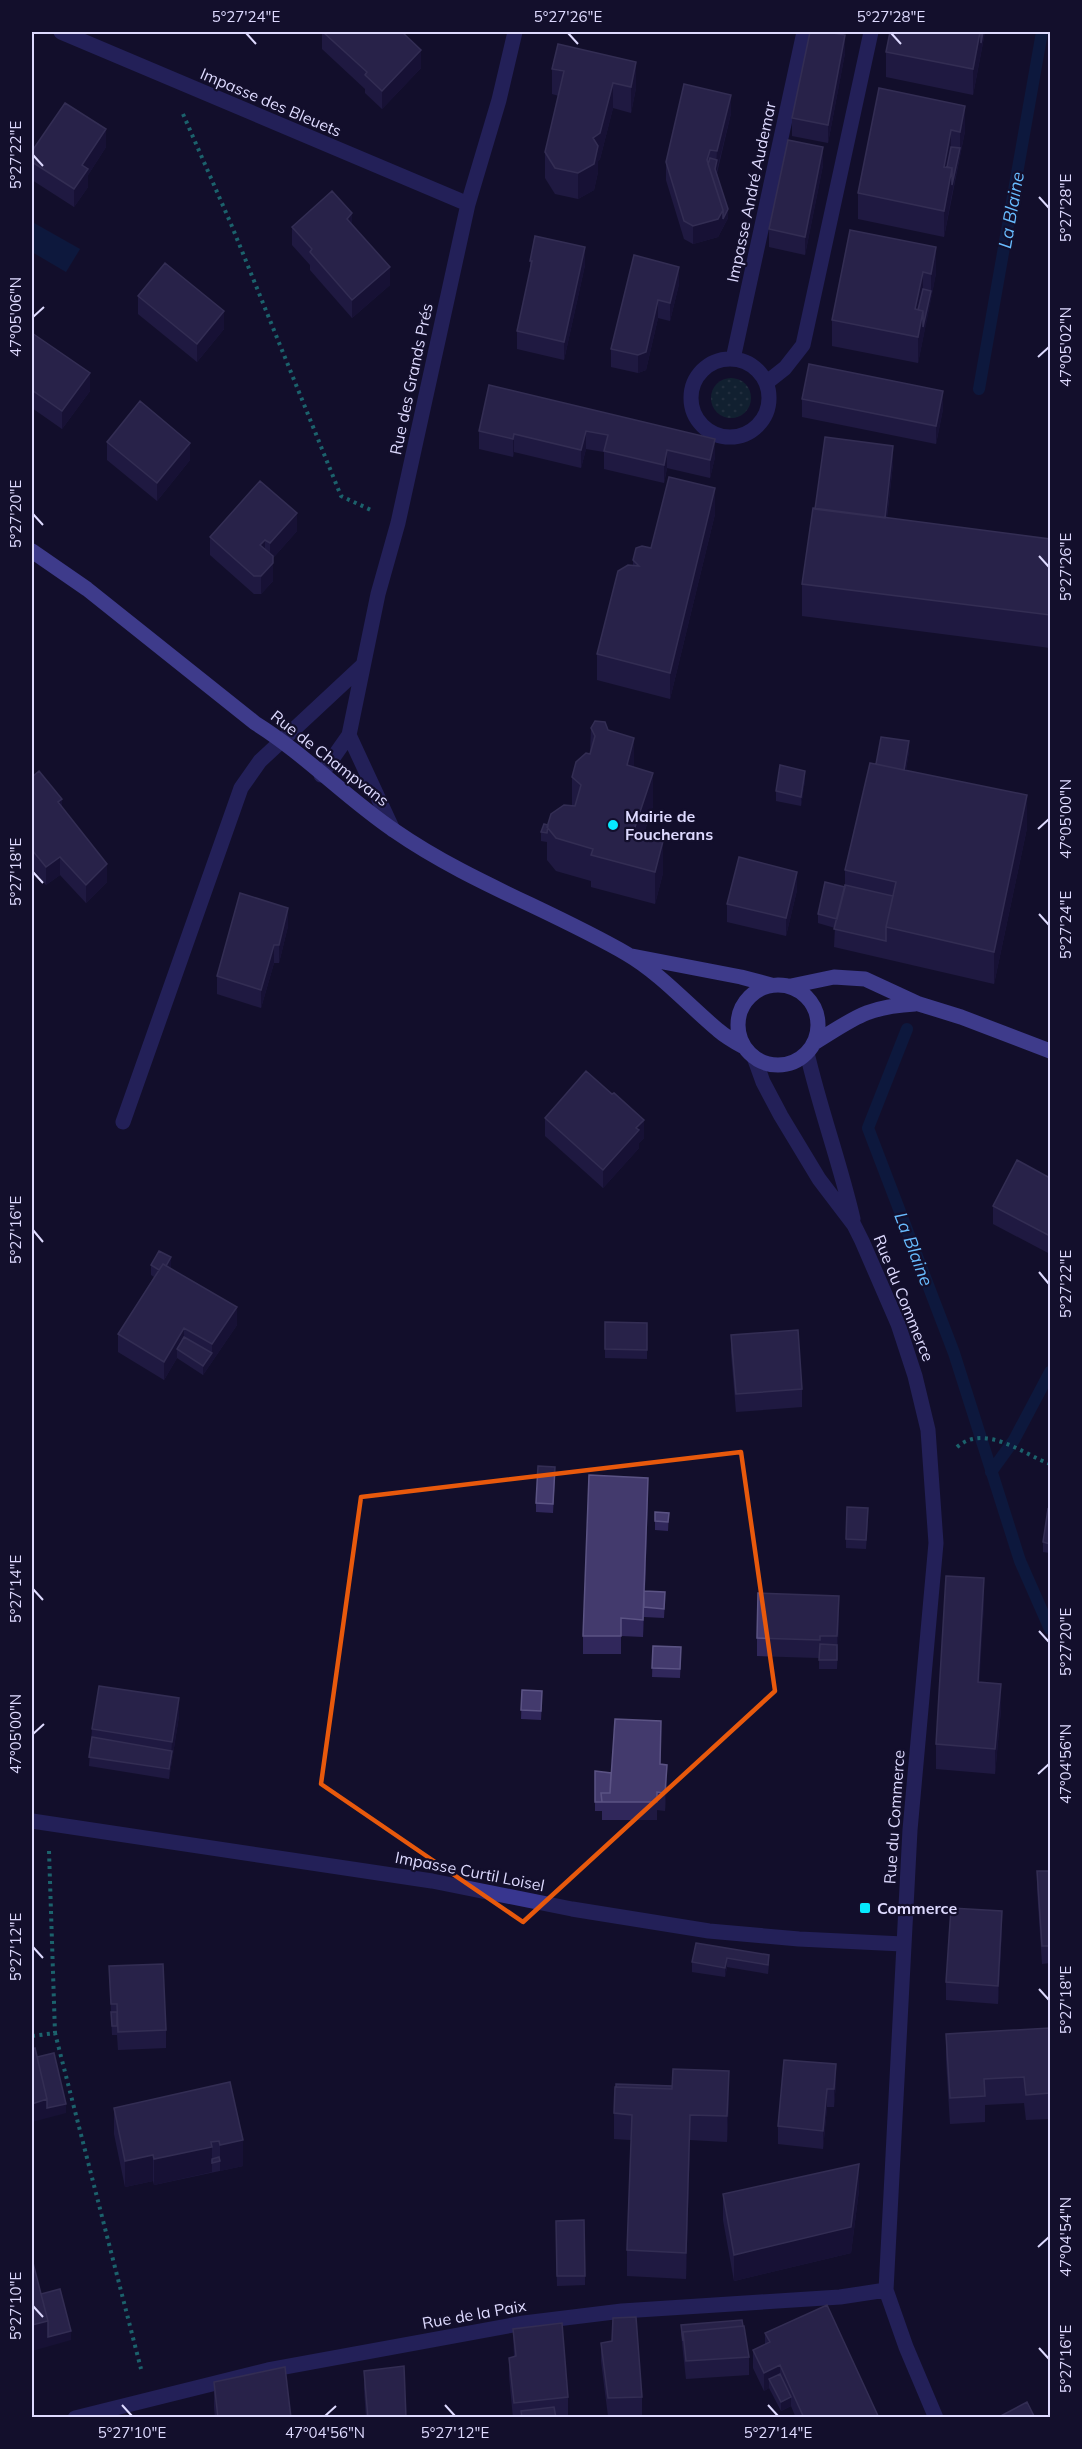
<svg xmlns="http://www.w3.org/2000/svg" width="1082" height="2449" font-family="Mulish,sans-serif">
<style>
.grass{fill:url(#grass-dots)}
.water{fill:#082552}
.lines{fill:none;stroke-linecap:round;stroke-linejoin:round}
.stream{stroke:#082552;stroke-width:12}
.path{stroke:#26c7bb;stroke-width:4;stroke-dasharray:3 4.5;stroke-linecap:butt}
.street{stroke:#38368f;stroke-width:15}
.secondary{stroke:#7371ff;stroke-width:15}
.wall{fill:#30275b}
.shaded-wall{fill:#1d1541}
.building{fill:#433a6d;stroke:#5b5384;stroke-width:1.5}
.marked{fill:none;stroke:#e8590c;stroke-width:4.5;stroke-linejoin:round}
.ticks{fill:none;stroke:#dedaff;stroke-width:2}
.poi-dot{fill:#06eaff;stroke:#130f2c;stroke-width:2}
.labels{text-anchor:middle;dominant-baseline:central;stroke-width:4.5;stroke-linejoin:round;paint-order:stroke}
.street-label{font-size:16px;fill:#dedaff;stroke:#130f2c}
.poi-label{font-size:16px;font-weight:bold;fill:#dedaff;stroke:#130f2c;text-anchor:start}
.water-label{font-size:18px;font-style:italic;fill:#68bcff;stroke:#130f2c}
.neatline{fill:none;stroke:#dedaff;stroke-width:2}
.ticks-label{font-size:15px;text-anchor:middle;fill:#dedaff}
</style>
<defs>
<pattern id="grass-dots" width="8" height="8" patternUnits="userSpaceOnUse" patternTransform="scale(1.5)"><rect width="8" height="8" fill="#113735"/><path d="M2 2h.1M6 6h.1" fill="none" stroke="#335353" stroke-width="1.8" stroke-linecap="round"/></pattern>
</defs>
<rect width="100%" height="100%" fill="#130f2c"/>
<path class="grass" d="M711 398a20 20 0 1 1 40 0a20 20 0 1 1-40 0Z"/>
<path class="water" d="M34 223 80 249 66 272 32 252V228Z"/>
<g class="lines">
<path class="stream" d="M979 389 1042 32
M907 1029 868 1128 954 1353 1020 1561 1050 1629
M991 1472 1014 1440 1050 1372"/>
<path class="path" d="M183 114 231 224 341 496 373 511
M957 1447C985 1423 1023 1454 1050 1464
M49 1851 55 2033
M32 2036 55 2033 141 2369"/>
<path class="street" d="M61 32 468 204
M733 359 804 32
M691 398a39 39 0 1 1 78 0a39 39 0 1 1-78 0Z
M766 383 785 368 803 345 871 32
M349 735 393 830
M321 775 349 735 378 594 398 523 468 204 499 100 515 32
M807 1053C820 1109 840 1163 853 1219
M754 1057 763 1082 781 1116 819 1179 854 1225 862 1241 898 1324 915 1376 928 1430 936 1543 910 1830 886 2290 906 2347 936 2418
M123 1122 241 788 260 761 363 665
M32 1821 432 1881 572 1909 709 1931 799 1939 903 1944
M75 2418 268 2370 524 2323 622 2311 840 2297 886 2290"/>
<path class="secondary" d="M32 551 87 589 255 723C305 754 346 798 395 831 467 881 551 910 627 954 661 974 688 1005 718 1030 726 1037 735 1042 744 1047
M632 956 741 977 771 985
M738 1025a40 40 0 1 1 80 0a40 40 0 1 1-80 0Z
M791 986 834 977 865 979 919 1004 961 1017 1050 1051
M814 1043C855 1018 865 1007 915 1004"/>
</g>
<path class="wall" d="M322 32H402L421 68 382 109 365 93V89L322 49Z
M890 32H985L973 95 886 77V52Z
M845 53 828 143 792 136V118Z
M552 69 636 88 631 113 613 108 600 159 598 161V172L594 190 578 199 555 194 545 178V152L559 96 552 94Z
M879 88 965 131 944 237 858 219V193Z
M731 113 717 173 728 218 718 237 693 244 684 239 666 180V162Z
M106 147 88 175V187L74 207 32 180V151Z
M823 165 805 255 769 247V229Z
M352 224 390 285 352 318 310 270V265L292 245V227Z
M850 230 936 273 918 363 832 346V320Z
M634 255 679 284 670 321 658 318 646 370 638 373 611 367V349Z
M530 261 585 265 564 360 517 349V331L530 272Z
M138 296 224 329 197 362 138 314Z
M32 333 90 391 62 429 32 408Z
M489 385 715 457 710 478 667 468 664 483 604 469V452L586 449 581 468 514 452 513 457 479 449V431Z
M802 399 943 409 936 444 802 417Z
M107 442 190 460 157 501 107 460Z
M893 464 887 518 1050 539V648L802 616V584L815 509Z
M715 514 670 699 597 680V654L633 566V560Z
M297 531 273 558V581L261 594H254L210 555V537Z
M591 728 608 730 634 767 653 806 643 836 663 873 655 904 591 887V881L556 871 547 860V842L541 841V832L572 806V777L590 754Z
M909 751 906 770 1027 828 994 984 834 947 835 928 818 923V914L845 887V870L876 764Z
M32 777 62 808 107 882 86 903 60 875 46 885 32 868Z
M805 780 801 806 776 801V791Z
M797 890 786 936 727 922V904Z
M288 926 279 963H274L261 1008 217 994V976Z
M545 1118 644 1138 639 1143V1148L603 1188 545 1136Z
M1050 1178V1254L993 1224V1206Z
M151 1265 171 1267 170 1268 237 1325 203 1375 177 1358 164 1380 118 1352V1334L154 1277 151 1275Z
M605 1322 647 1323V1359L605 1358Z
M731 1335 802 1389V1407L736 1412 731 1353Z
M555 1476 553 1513 536 1512V1503Z
M648 1496 645 1591 665 1601 664 1618 644 1617 643 1637 621 1636V1654H583V1636Z
M1050 1510V1553L1043 1552V1542Z
M655 1512 669 1513 668 1531 655 1530Z
M868 1518 866 1549 846 1548V1539Z
M984 1603 979 1682 1001 1709 995 1774 936 1769V1744Z
M839 1614 837 1669H819V1658L757 1656V1638Z
M653 1646 681 1657 680 1678 652 1677Z
M522 1690 542 1701 541 1720 521 1719Z
M179 1716 169 1779 89 1766 92 1729Z
M661 1739 660 1764 667 1783 665 1811 657 1810V1820H602V1811H595V1771L611 1773Z
M1037 1871H1050V1963L1042 1964 1037 1889Z
M1002 1929 998 2004 946 2000V1982Z
M696 1943 769 1964 768 1974 727 1967 725 1977 692 1972V1962Z
M109 1966 166 2030V2048L118 2050 117 2035H112Z
M1050 2028V2119L1026 2120 1024 2103 985 2105V2122L950 2124 946 2060V2034Z
M230 2082 243 2166 154 2185 153 2181 125 2187 114 2134V2108Z
M836 2082 834 2107H827L823 2149 778 2144V2126Z
M729 2097 727 2142 690 2140 686 2279 627 2276V2250L631 2140 614 2139V2113Z
M859 2190 851 2253 734 2281 723 2220V2194Z
M556 2221 585 2276V2285L557 2286Z
M681 2325 743 2326 749 2357V2375L686 2379 681 2334Z
M513 2329 568 2397V2415L555 2416 556 2418H513L509 2376V2358L514 2357Z
M765 2333 879 2418H796L791 2406 781 2411 769 2388 764 2391 753 2368V2350L765 2344Z
M601 2343 642 2397V2415L608 2416 601 2361Z
M364 2371 406 2418H366L364 2389Z
M214 2382 291 2418H215L214 2407Z"/>
<path class="shaded-wall" d="M980 32H981V53L973 95V69Z
M983 32H985L981 53V43Z
M845 35V53L828 143V125Z
M421 50V68L382 109V91Z
M636 62V88L631 113V87Z
M613 83V108L600 159 598 161V172L594 190 578 199V173Z
M731 95V113L715 178 717 151Z
M965 106V131L952 194V185L960 148V132Z
M106 129V147L88 175V187L74 207V189L82 165Z
M951 130V156L944 183V167Z
M823 147V165L805 255V237Z
M952 168V194L944 237V211Z
M728 209V218L718 237 693 244V226Z
M352 213V231L347 219Z
M585 247V265L564 360V342Z
M936 247V273L931 300V274Z
M390 267V285L352 318V300Z
M679 267V284L670 321V303Z
M923 272V298L915 326V309Z
M931 291V300L918 363V337L923 311Z
M658 300V318L646 370 638 373V355Z
M224 311V329L197 362V344Z
M90 373V391L62 429V411Z
M943 391V409L936 444V426Z
M586 431V449L581 468V450Z
M514 434V452L513 457V439Z
M715 439V457L710 478V460Z
M190 443V460L157 501V483Z
M893 446V464L883 550V532Z
M667 450V468L664 483V465Z
M715 488V514L670 699V673Z
M297 513V531L273 558V581L261 594V576L270 561V543Z
M265 540V558L260 545Z
M634 738V770L627 765Z
M909 741V751L904 783V774Z
M805 771V780L801 806V797Z
M653 773V806L633 866V833Z
M1027 795V828L994 984V952Z
M62 799V817L58 802Z
M663 841V873L655 904V872Z
M60 857V875L46 885V867Z
M107 864V882L86 903V885Z
M797 872V890L786 936V918Z
M288 908V926L279 963V945Z
M274 945V963L261 1008V990Z
M644 1120V1138L639 1143V1148L603 1188V1170Z
M171 1257V1267L163 1282V1273Z
M237 1307V1325L203 1375V1366L212 1353V1344Z
M184 1328V1346L177 1349V1358L164 1380V1362Z
M648 1478V1496L643 1637V1620Z
M984 1578V1603L978 1708V1682Z
M839 1596V1614L837 1669V1636Z
M1001 1684V1709L995 1774V1749Z
M179 1698V1716L169 1779 172 1742Z
M667 1765V1783L665 1811V1793Z
M1002 1911V1929L998 2004V1986Z
M727 1958V1967L725 1977V1968Z
M836 2064V2082L834 2107V2089Z
M729 2071V2097L727 2142V2116Z
M827 2089V2107L823 2149V2131Z
M47 2099 66 2104V2113L32 2122V2104Z
M690 2115V2140L686 2279V2253Z
M243 2140V2166L220 2171V2145Z
M212 2147V2172L154 2185V2159Z
M153 2155V2181L125 2187V2161Z
M859 2164V2190L851 2253 734 2281V2255Z
M48 2321 71 2331V2340L32 2351V2325Z
M780 2365V2383L769 2379V2388L764 2391V2373Z
M791 2397V2406L781 2411V2402Z"/>
<path class="building" d="M323 32H402L421 50 382 91 365 75 367 72Z
M810 32H827L845 35 828 125 792 118Z
M890 32H980L973 69 886 52Z
M981 32H983L981 43Z
M558 44 636 62 631 87 613 83 600 133 593 138 598 146 594 164 578 173 555 168 545 152 564 71 552 69Z
M684 84 731 95 717 151 710 150 707 160 723 210 718 219 693 226 684 221 666 162Z
M879 88 965 106 960 132 951 130 944 167 952 168 944 211 858 193Z
M65 103 106 129 82 165 88 169 74 189 32 162V151Z
M788 140 823 147 805 237 769 229Z
M951 147 960 148 952 185V168L947 167Z
M710 158 717 160 715 169 728 209 723 219V210L708 164Z
M332 191 352 213 347 219 390 267 352 300 310 252 312 249 292 227Z
M850 230 936 247 931 274 923 272 915 309 923 311 918 337 832 320Z
M535 236 585 247 564 342 517 331 532 261H530Z
M634 255 679 267 670 303 658 300 646 352 638 355 611 349Z
M165 263 224 311 197 344 138 296Z
M923 289 931 291 923 327V311L918 310Z
M32 333 90 373 62 411 32 390Z
M809 364 943 391 936 426 802 399Z
M489 385 715 439 710 460 667 450 664 465 604 451 608 435 586 431 581 450 514 434 513 439 479 431Z
M140 401 190 443 157 483 107 442Z
M825 437 893 446 885 518 815 509Z
M669 477 715 488 670 673 597 654 618 571 628 565 639 566 633 560 636 548 642 546 651 548Z
M260 481 297 513 270 543 265 540 260 545 273 556V563L261 576H254L210 537Z
M813 508 1050 539V615L802 584Z
M595 721 605 722 608 730 634 738 627 765 653 773 633 833 663 841 655 872 591 855 593 849 556 838 547 827 551 814 564 805 575 806 581 785 572 777 576 762 586 753 590 754 595 736 591 728Z
M881 737 909 741 904 770 876 764Z
M870 763 1027 795 994 952 886 927 896 882 845 870Z
M780 765 805 771 801 797 776 791Z
M39 771 62 799 58 802 107 864 86 885 60 857 46 867 32 850V777Z
M544 824 548 825 547 833 541 832Z
M739 857 797 872 786 918 727 904Z
M825 882 845 887 837 919 818 914Z
M845 885 893 896 886 927V941L834 929Z
M240 893 288 908 279 945H274L261 990 217 976Z
M586 1071 612 1094 614 1093 644 1120 636 1128 639 1130 603 1170 545 1118Z
M1017 1160 1050 1178V1236L993 1206Z
M159 1251 171 1257 166 1266 163 1264 159 1270 151 1265Z
M163 1264 237 1307 212 1344 184 1328 164 1362 118 1334Z
M605 1322 647 1323V1350L605 1349Z
M798 1330 802 1389 736 1394 731 1335Z
M184 1337 212 1353 203 1366 177 1349Z
M538 1466 555 1467 553 1504 536 1503Z
M589 1475 648 1478 643 1620 621 1618V1636H583Z
M847 1507 868 1508 866 1540 846 1539Z
M1048 1509 1050 1510V1544L1043 1542Z
M655 1512 669 1513 668 1522 655 1521Z
M946 1576 984 1578 978 1682 1001 1684 995 1749 936 1744Z
M644 1591 665 1592 664 1609 644 1607Z
M758 1593 839 1596 837 1636H820V1640L757 1638Z
M820 1644 837 1645V1660H819Z
M653 1646 681 1647 680 1669 652 1668Z
M99 1686 179 1698 172 1742 92 1729Z
M522 1690 542 1691 541 1711 521 1710Z
M615 1719 661 1721 660 1764 667 1765 665 1793 657 1792V1802H602L601 1793H610Z
M92 1737 172 1751 169 1769 89 1757Z
M595 1771 611 1773 610 1793H601L602 1802H595Z
M1037 1871H1050V1946H1042Z
M951 1908 1002 1911 998 1986 946 1982Z
M696 1943 769 1955 768 1965 727 1958 725 1968 692 1962Z
M163 1964 166 2030 118 2032 117 2004H111L109 1966Z
M111 2012H117V2026H112Z
M1050 2028V2093L1026 2095 1024 2077 984 2079 985 2096 950 2098 946 2034Z
M35 2048 47 2099 32 2104V2049Z
M54 2053 66 2104 47 2108V2099L37 2057Z
M784 2060 836 2064 834 2089H827L823 2131 778 2126Z
M673 2069 729 2071 727 2116 690 2115 686 2253 627 2250 632 2115 614 2113 615 2087 672 2089Z
M230 2082 243 2140 220 2145 219 2141 211 2142 212 2147 154 2159 153 2155 125 2161 114 2108Z
M616 2084 672 2086V2089L616 2087Z
M219 2157 220 2161 212 2163V2159Z
M859 2164 851 2227 734 2255 723 2194Z
M584 2220 585 2276H557L556 2221Z
M32 2259 48 2321 32 2325Z
M60 2289 71 2331 48 2337V2321L41 2294Z
M827 2305 879 2418H804L780 2365 764 2373 753 2350 770 2342 765 2333Z
M636 2317 642 2397 608 2398 601 2343 612 2341 613 2318Z
M742 2320 743 2326 683 2332V2341L681 2325Z
M562 2323 568 2397 514 2403 509 2358 516 2356 513 2329Z
M744 2326 749 2357 686 2361 683 2332Z
M404 2366 406 2418H368L364 2371Z
M285 2367 291 2418H218L214 2382Z
M780 2374 791 2397 781 2402 769 2379Z
M1027 2402 1035 2418H997Z
M554 2407 556 2418H522L521 2411Z"/>
<path d="M0 0H1082V2449H0ZM741 1452 775 1691 523 1922 321 1784 361 1497Z" fill="#130f2c" fill-opacity=".55" fill-rule="evenodd"/>
<path class="marked" d="M741 1452 775 1691 523 1922 321 1784 361 1497Z"/>
<path class="ticks" d="M246 33 256 44M568 33 578 44M891 33 901 44M33 155 43 166M1039 197 1049 208M33 317 44 307M1038 357 1049 347M33 514 43 525M1039 556 1049 567M1038 829 1049 819M33 872 43 883M1039 914 1049 925M33 1230 43 1242M1039 1272 1049 1284M33 1589 43 1600M1039 1631 1049 1642M33 1734 44 1724M1038 1774 1049 1764M33 1947 43 1958M1039 1989 1049 2000M1038 2247 1049 2237M33 2306 43 2317M1039 2348 1049 2359M122 2405 132 2416M445 2405 455 2416M768 2405 778 2416M325 2416 336 2406"/>
<g class="poi-dot">
<circle cx="613" cy="825" r="6"/>
<rect x="859" y="1902" width="12" height="12" rx="3"/>
</g>
<g class="labels">
<g class="street-label">
<text transform="translate(271 102) rotate(23)">Impasse des Bleuets</text>
<text transform="translate(751 192) rotate(-78)">Impasse André Audemar</text>
<text transform="translate(411 379) rotate(-78)">Rue des Grands Prés</text>
<text transform="translate(330 758) rotate(38)">Rue de Champvans</text>
<text transform="translate(904 1298) rotate(68)">Rue du Commerce</text>
<text transform="translate(894 1817) rotate(-86)">Rue du Commerce</text>
<text transform="translate(470 1871) rotate(11)">Impasse Curtil Loisel</text>
<text transform="translate(474 2314) rotate(-10)">Rue de la Paix</text>
</g>
<g class="poi-label">
<text x="625" y="816">Mairie de<tspan x="625" dy="18">Foucherans</tspan></text>
<text x="877" y="1908">Commerce</text>
</g>
<g class="water-label">
<text transform="translate(1011 210) rotate(-80)">La Blaine</text>
<text transform="translate(914 1249) rotate(69)">La Blaine</text>
</g>
</g>
<rect width="1082" height="2449" fill="none" stroke="#130f2c" stroke-width="66"/>
<rect x="33" y="33" width="1016" height="2383" class="neatline"/>
<g class="ticks-label">
<text x="246" y="22">5°27'24"E</text>
<text x="568" y="22">5°27'26"E</text>
<text x="891" y="22">5°27'28"E</text>
<text transform="translate(16 155) rotate(-90)" y="5">5°27'22"E</text>
<text transform="translate(1066 208) rotate(-90)" y="5">5°27'28"E</text>
<text transform="translate(16 317) rotate(-90)" y="5">47°05'06"N</text>
<text transform="translate(1066 347) rotate(-90)" y="5">47°05'02"N</text>
<text transform="translate(16 514) rotate(-90)" y="5">5°27'20"E</text>
<text transform="translate(1066 567) rotate(-90)" y="5">5°27'26"E</text>
<text transform="translate(1066 819) rotate(-90)" y="5">47°05'00"N</text>
<text transform="translate(16 872) rotate(-90)" y="5">5°27'18"E</text>
<text transform="translate(1066 925) rotate(-90)" y="5">5°27'24"E</text>
<text transform="translate(16 1230) rotate(-90)" y="5">5°27'16"E</text>
<text transform="translate(1066 1284) rotate(-90)" y="5">5°27'22"E</text>
<text transform="translate(16 1589) rotate(-90)" y="5">5°27'14"E</text>
<text transform="translate(1066 1642) rotate(-90)" y="5">5°27'20"E</text>
<text transform="translate(16 1734) rotate(-90)" y="5">47°05'00"N</text>
<text transform="translate(1066 1764) rotate(-90)" y="5">47°04'56"N</text>
<text transform="translate(16 1947) rotate(-90)" y="5">5°27'12"E</text>
<text transform="translate(1066 2000) rotate(-90)" y="5">5°27'18"E</text>
<text transform="translate(1066 2237) rotate(-90)" y="5">47°04'54"N</text>
<text transform="translate(16 2306) rotate(-90)" y="5">5°27'10"E</text>
<text transform="translate(1066 2359) rotate(-90)" y="5">5°27'16"E</text>
<text x="132" y="2438">5°27'10"E</text>
<text x="325" y="2438">47°04'56"N</text>
<text x="455" y="2438">5°27'12"E</text>
<text x="778" y="2438">5°27'14"E</text>
</g>
</svg>
